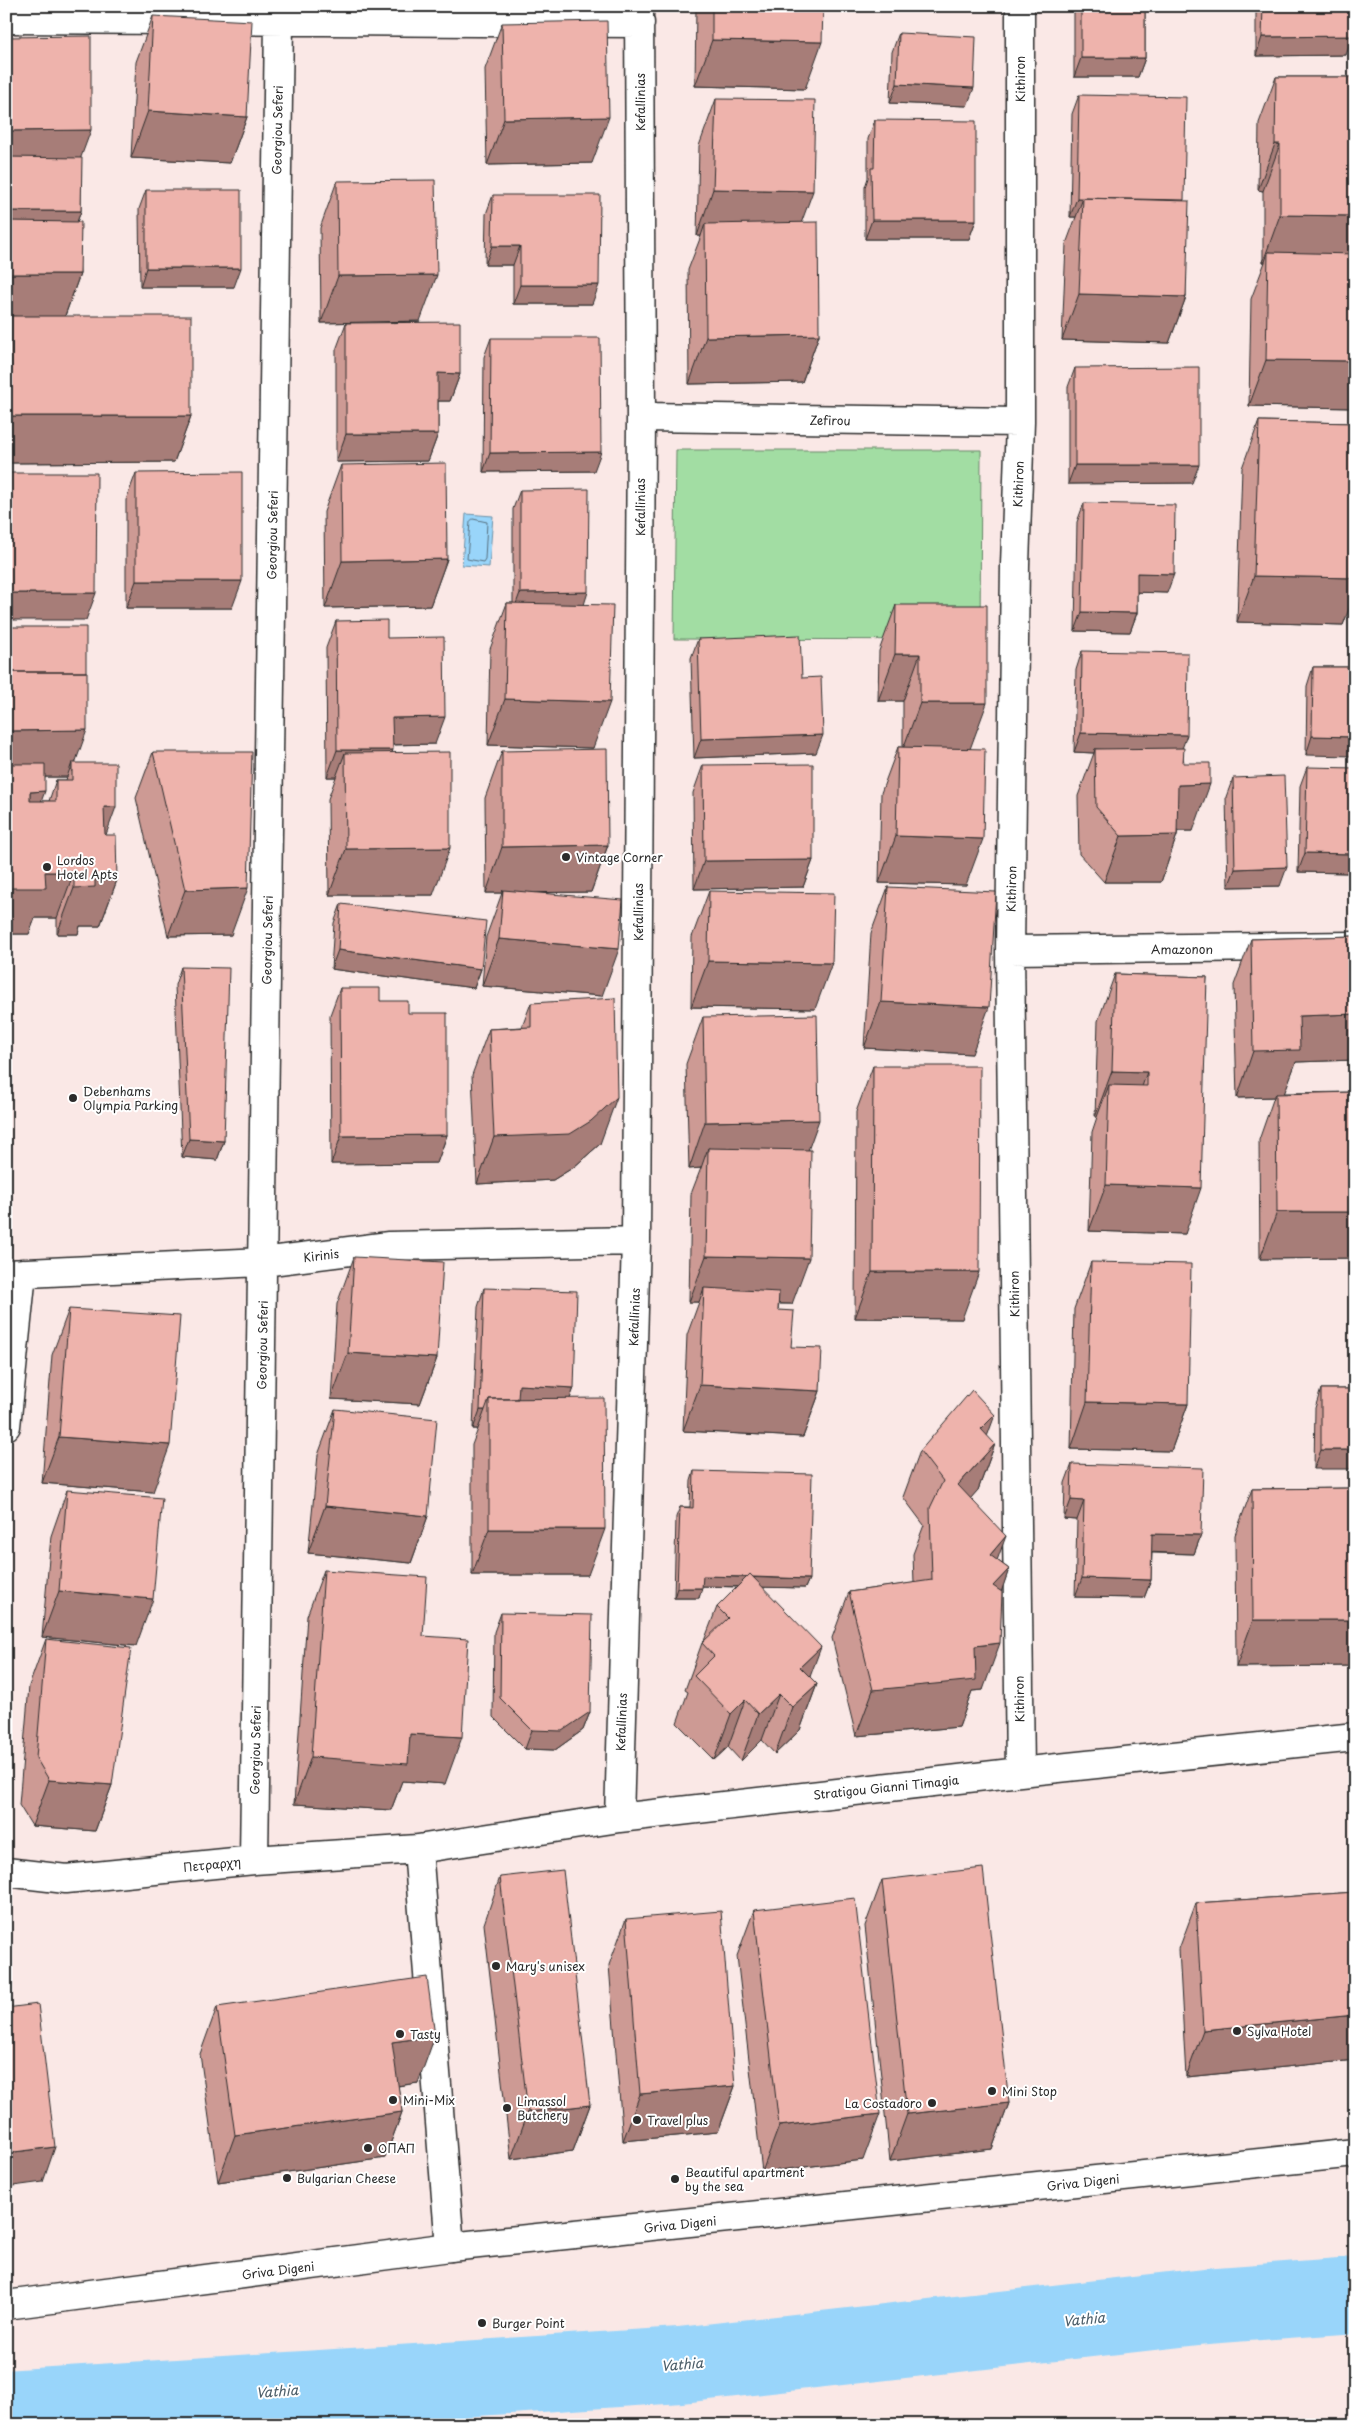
<svg xmlns="http://www.w3.org/2000/svg" width="1361" height="2431" font-family="'Playpen Sans',sans-serif">
<style>
.green{fill:#a2dda3;stroke:#668467}
.water{fill:#99d5fa;stroke:#6d91a7}
.lines{fill:none;stroke-linecap:round;stroke-linejoin:round}
.shore{stroke:#576f7e;stroke-width:1}
.river{stroke:#99d5fa;stroke-width:76}
.minor-casing{stroke:#2b2b2b;stroke-width:31}
.tertiary-casing{stroke:#2b2b2b;stroke-width:31}
.minor{stroke:#fff;stroke-width:28}
.tertiary{stroke:#fff;stroke-width:28}
.wall{fill:#cd9a94;stroke:#2b2b2b;fill-rule:evenodd}
.shaded-wall{fill:#a77d78;stroke:#2b2b2b}
.building{fill:#eeb3ac;stroke:#2b2b2b}
.poi-dot{fill:#2b2b2b;stroke:#fff;stroke-width:2}
.labels{text-anchor:middle;dominant-baseline:central;stroke-width:4;stroke-linejoin:round;paint-order:stroke}
.street-label{font-size:12px;fill:#2b2b2b;stroke:#fff}
.poi-label{font-size:12px;fill:#2b2b2b;stroke:#fff;text-anchor:start}
.water-label{font-size:14px;font-style:italic;fill:#4c5e69;stroke:#fff}
</style>
<rect width="100%" height="100%" fill="#fae8e6"/>
<filter id="ink" filterUnits="userSpaceOnUse"><feTurbulence type="fractalNoise" baseFrequency=".02" numOctaves="2"/><feDisplacementMap in="SourceGraphic" scale="10" xChannelSelector="R" yChannelSelector="G"/><feConvolveMatrix kernelMatrix="1 2 1 2 8 2 1 2 1" color-interpolation-filters="sRGB"/></filter>
<g filter="url(#ink)">
<path class="green" d="M676 450H981L980 640 674 639Z"/>
<path class="water" d="M466 514 493 516 489 567 462 565Z"/>
<g class="lines">
<path class="shore" d="M473 519 487 522 485 559 483 562 467 559 470 522Z"/>
<path class="river" d="M6 2408 680 2365 1206 2306 1355 2295"/>
<defs>
<path id="minor" d="M6 19 640 23
M641 417 1020 422
M1010 950 1355 946
M6 1274 263 1262 389 1246 636 1241
M6 1426 22 1273
M1020 1772 1010 950 1015 565 1020 422V6
M619 1818 636 1241 641 417 639 6
M418 1849 450 2247
M254 1860 279 21
M6 1872 66 1879 254 1860 418 1849 619 1818 1020 1772 1355 1737"/>
<path id="tertiary" d="M6 2305 450 2247 1355 2153"/>
</defs>
<use href="#minor" class="minor-casing"/>
<use href="#tertiary" class="tertiary-casing"/>
<use href="#minor" class="minor"/>
<use href="#tertiary" class="tertiary"/>
</g>
<path class="wall" d="M696 6H823L805 89 695 86Z
M1074 6H1145V58L1138 77H1074Z
M1256 6H1354L1346 55 1256 56Z
M153 16 247 117 230 163 131 158 136 62Z
M502 23 592 163 487 165 485 69Z
M899 33 967 106 890 103 892 52Z
M1276 77H1355L1354 408 1249 406 1251 299 1265 262H1263V191L1258 190 1259 123Z
M1079 95 1184 201 1186 297 1169 343 1062 340 1066 244 1076 217H1070L1072 114Z
M716 99 801 222 819 335 802 382 689 384 688 270 701 236H697L699 146Z
M875 120 976 220 969 239H865V187L868 178V139Z
M81 158V211L77 222 80 274 65 316 191 416 174 462 6 463V330L10 320H6Z
M337 181 420 321 321 323 320 228Z
M146 190 234 287H140L139 209Z
M493 195 592 304H513V265H485L486 214Z
M346 323 460 374 450 401H438V434L428 461 336 462V350Z
M491 338 594 471 483 472 484 357Z
M1075 368 1192 483 1068 484V387Z
M1259 421 1355 423V593L1343 625 1237 622 1242 468Z
M341 465 447 559 430 606 325 608 324 512Z
M136 473 232 608H126V500Z
M520 490 584 605 593 748 488 745 490 649 507 603H513V509Z
M1084 503 1167 593 1137 592V613L1130 632 1075 631 1077 522Z
M896 605 970 749 966 885 879 883 881 793 898 747H903V701H878L879 651Z
M336 621 387 638 435 744 392 745 391 753 433 895H329L328 799 336 777H327L326 648Z
M6 627 75 763 105 835 117 880 100 926H80L78 934H57V918H35L29 934H6ZM45 777H67L66 780H56L49 801H41Z
M698 639 802 678 816 753 694 758 691 658Z
M1082 651 1182 748 1193 831H1178L1177 835 1161 882H1104L1079 854 1078 796 1094 753 1074 752 1076 670Z
M1313 667H1355L1306 755 1307 686Z
M502 751 608 845 591 892 529 893 602 996 482 986 486 937 502 893H486L485 798Z
M153 752 231 935 168 936 136 798Z
M703 765 813 860 803 887 694 889 693 793Z
M1307 767 1350 873 1298 872 1300 786Z
M1233 778 1280 886 1228 887 1226 797Z
M888 887 972 1054 864 1048 871 933Z
M709 891 815 1009 691 1007 692 937Z
M341 904 481 969 474 988 331 969 334 923Z
M1355 936V1060L1296 1062 1284 1093 1355 1092V1258L1260 1259 1259 1140 1274 1097 1237 1098 1234 985 1251 939Z
M181 967 224 1141 217 1160 182 1157 175 985Z
M1115 974 1207 977 1185 1234 1089 1231 1092 1132 1097 1117H1095L1098 1021Z
M340 988 380 1001 408 1013 447 1135 437 1163 331 1164 330 1015Z
M531 1003 600 1144 574 1167 553 1180 477 1184 472 1075 489 1029 522 1027Z
M703 1017 809 1149 792 1304H779L778 1310 791 1347 820 1391 803 1437 683 1431 687 1335 699 1302H689L691 1194 701 1168 689 1169 686 1064Z
M873 1066 962 1319 855 1318 856 1112Z
M354 1257 437 1358 420 1404 331 1399 337 1304Z
M1091 1262 1188 1404 1171 1451 1071 1449 1074 1309Z
M484 1288 574 1388 570 1398 588 1575H472V1445L478 1429H473L478 1307Z
M69 1309 153 1492 42 1483 52 1355Z
M1321 1389H1355L1314 1469 1315 1408Z
M335 1409 428 1516 411 1563 308 1553 318 1455Z
M995 1444 978 1490 970 1498 997 1560 1009 1569 1001 1591 983 1690 972 1691 959 1727 856 1736 832 1638 849 1592 914 1583 913 1554 924 1525 903 1497 920 1451Z
M1072 1464 1201 1535 1194 1554 1152 1553 1151 1580 1144 1598 1075 1597 1077 1520 1064 1519 1065 1483Z
M694 1471 809 1579 805 1588 763 1587 810 1677 817 1684 800 1730 775 1754 762 1740 741 1761 728 1747 714 1760 677 1723 688 1692 685 1690 702 1643 704 1641 717 1607 737 1587 702 1586 699 1598H674L676 1517 680 1507H690L691 1481Z
M1355 1488V1666L1236 1667 1235 1535 1252 1489Z
M67 1490 136 1646 42 1637 51 1536Z
M324 1570 423 1636 445 1784 402 1781 391 1810 294 1804 307 1616Z
M501 1613 590 1712 583 1730 555 1750 525 1749 493 1717 494 1632Z
M46 1639 112 1785 95 1831 32 1826 19 1805 29 1686Z
M500 1877 590 2105 573 2151 511 2159 484 1924Z
M882 1880 1009 2103 992 2149 890 2161 865 1926Z
M1355 1892V2060L1186 2077 1179 1949 1196 1903Z
M754 1910 863 2160 762 2172 737 1956Z
M626 1919 735 2086 718 2132 623 2141 609 1965Z
M217 2007 418 2083 398 2086 402 2112 385 2158 218 2182 200 2054Z"/>
<path class="shaded-wall" d="M1353 36 1346 55 1256 56 1262 37Z
M712 40 822 42 805 89 695 86Z
M1081 58H1145L1138 77H1074Z
M897 84 974 88 967 106 890 103Z
M148 111 247 117 230 163 131 158Z
M609 117 592 163 487 165 504 119Z
M91 130 74 176 6 177V131Z
M1275 144H1280L1263 191 1258 190Z
M713 189 813 191 796 237 705 224 701 236H697Z
M1077 198H1083L1076 217H1070Z
M6 211H81L64 258 6 257Z
M1280 215 1355 216V253L1351 263 1268 252 1265 262H1263Z
M872 220H976L969 239H865Z
M492 246H520L513 265H485Z
M146 268H241L234 287H140Z
M6 274H80L63 321 11 316 10 320H6Z
M437 275 420 321 321 323 338 276Z
M520 285H599L592 304H513Z
M1079 294 1186 297 1169 343 1062 340Z
M819 335 802 382 689 384 706 337Z
M1266 360 1355 361 1354 408 1249 406Z
M438 373 460 374 450 401H428Z
M11 416H191L174 462 6 463V430Z
M346 434H438L428 461 336 462Z
M601 452 594 471 483 472 490 453Z
M1075 465H1199L1192 483 1068 484Z
M447 559 430 606 325 608 342 561Z
M1137 573 1174 574 1167 593 1130 592Z
M1254 576 1355 578V593L1343 625 1237 622Z
M136 581H242L232 608H126Z
M588 592 582 611 513 612 520 593Z
M6 593H96L86 620H6Z
M1082 612 1137 613 1130 632 1075 631Z
M895 654H920L903 701H878Z
M505 699 610 702 593 748 488 745Z
M920 703H987L970 749H903Z
M445 717 435 744 382 745 392 718Z
M87 730 72 772V763L67 777H6V731Z
M1081 733 1187 735 1180 754 1095 749 1094 753 1074 752Z
M823 735 816 753 694 758 701 739Z
M1312 736 1355 737V756L1306 755Z
M337 750H393L383 777 345 753 336 777H327Z
M1210 784 1193 831H1161L1178 785Z
M45 791 28 838 30 792Z
M104 807H116L99 854Z
M1177 835 1161 882H1104L1121 836Z
M896 836 983 839 966 885 879 883Z
M608 845 591 892 503 893V890L502 893H486L502 847Z
M450 848 433 895H329L346 849Z
M1305 853 1355 854V861L1350 873 1298 872Z
M813 860 803 887 694 889 704 861Z
M1287 867 1280 886 1228 887 1235 869Z
M45 872H74L57 918H35L29 934H6V888Z
M95 880H117L100 926H80L78 934H57L74 888Z
M248 888 231 935 168 936 185 890Z
M499 939 619 949 602 996 482 986Z
M338 950 481 969 474 988 331 969Z
M708 961 832 963 815 1009 691 1007Z
M881 1002 989 1007 972 1054 864 1048Z
M1355 1014V1060L1296 1062 1283 1097 1276 1094 1274 1097 1237 1098 1253 1051 1299 1016Z
M1112 1071 1147 1072 1131 1119 1109 1085 1097 1117H1095Z
M617 1097 600 1144 574 1167 553 1180 477 1184 494 1137Z
M819 1120 802 1167 708 1148 701 1168 689 1169 705 1122Z
M447 1135 437 1163 331 1164 341 1136Z
M189 1139 224 1141 217 1160 182 1157Z
M1106 1185 1201 1188 1185 1234 1089 1231Z
M1277 1212H1355V1258L1260 1259Z
M706 1256 809 1258 792 1304 704 1302V1288L699 1302H689Z
M872 1272H979L962 1319 855 1318Z
M348 1353 437 1358 420 1404 331 1399Z
M519 1385 574 1388 567 1407 512 1404Z
M700 1385 820 1391 803 1437 683 1431Z
M1087 1402 1188 1404 1171 1451 1071 1449Z
M480 1410H485L478 1429H473Z
M995 1415 978 1461 981 1429Z
M59 1437 170 1445 153 1492 42 1483Z
M995 1444 978 1490 941 1532 958 1485Z
M1321 1450H1355V1469H1314Z
M1071 1500 1084 1501 1077 1520 1064 1519Z
M325 1506 428 1516 411 1563 308 1553Z
M489 1529H605L588 1575H472Z
M1152 1534 1201 1535 1194 1554 1146 1552Z
M1006 1536 989 1582 990 1555Z
M1009 1569 993 1616V1586Z
M703 1576 809 1579 805 1588 699 1586Z
M1082 1578 1151 1580 1144 1598 1075 1597Z
M677 1588H702L699 1598H674Z
M59 1591 153 1599 136 1646 42 1637Z
M1253 1620H1355V1666L1236 1667Z
M1000 1643 983 1690 972 1691 959 1727 856 1736 873 1690 975 1646Z
M821 1647 804 1693 800 1667Z
M817 1684 800 1730 775 1754 792 1707Z
M779 1694 762 1740 741 1761 758 1714Z
M745 1700 728 1747 714 1760 731 1714Z
M590 1712 583 1730 555 1750 525 1749 532 1730Z
M410 1734 462 1737 445 1784 402 1781 391 1810 294 1804 311 1757Z
M49 1780 112 1785 95 1831 32 1826Z
M1355 2015V2060L1186 2077 1203 2030Z
M435 2036 418 2083 375 2089 392 2042Z
M735 2086 718 2132 623 2141 640 2094Z
M1009 2103 992 2149 890 2161 907 2114Z
M590 2105 573 2151 511 2159 528 2112Z
M402 2112 385 2158 218 2182 235 2135Z
M880 2114 863 2160 762 2172 779 2126Z
M55 2147 43 2182 6 2187V2153Z"/>
<path class="building" d="M712 6H823L822 42 712 40Z
M1081 6H1145V58H1081Z
M1263 6H1354L1353 36 1262 37Z
M153 16 252 21 247 117 148 111Z
M607 21 609 117 504 119 502 23Z
M899 33 976 37 974 88 897 84Z
M91 36V130L6 131V37Z
M1276 77H1355V216L1280 215V144H1275Z
M1079 95 1186 97 1184 200 1077 198Z
M716 99 815 100 813 191 713 189Z
M875 120 976 121V220H872L871 168H874Z
M6 157 82 158 81 211H6Z
M435 180 437 275 338 276 337 181Z
M146 190H241V268H146Z
M493 195H600L599 285H520V246H492Z
M1083 198 1189 201 1186 297 1079 294Z
M6 221 81 222 80 274H6Z
M818 222 819 335 706 337 705 224Z
M1268 252 1355 254V361L1266 360Z
M11 316H191V416H11Z
M460 322V374L438 373V434H346V323Z
M491 338H600L601 452 490 453Z
M1199 367V465H1075V368Z
M1259 421 1355 423V578L1254 576Z
M446 463 447 559 342 561 341 465Z
M242 472V581H136V473Z
M6 473H97L96 593H6Z
M589 489 588 592 520 593V490Z
M1084 503 1175 505 1174 574 1137 573V613L1082 612Z
M507 603 613 605 610 702 505 699Z
M896 605H987V703H920V654H895Z
M387 620V638L444 637 445 717 392 718 393 750H337L336 621Z
M6 627H86V672H6Z
M800 635 802 678 821 677 823 735 701 739 698 639Z
M1082 651 1188 653 1187 735 1081 733Z
M1313 667H1355V737L1312 736Z
M6 672H87V730L6 731Z
M898 747 985 749 983 839 896 836Z
M1184 748 1183 763H1210V784L1178 785 1177 835 1121 836 1096 807 1095 749Z
M607 749 608 845 502 847V751Z
M153 752H252L248 888 185 890Z
M450 752V848L346 849 345 753Z
M72 763H116V807H104L105 835H116L117 880H95V887L74 888V872H45L46 888H6V764H45V791L30 792V801H56V780H72Z
M813 764V860L704 861 703 765Z
M1307 767 1355 768V854L1305 853Z
M1284 776 1287 867 1235 869 1233 778Z
M888 887 996 892 989 1007 881 1002Z
M503 890 623 900 619 949 499 939Z
M709 891 834 893 832 963 708 961Z
M341 904 486 921 481 969 338 950Z
M1355 936V1014L1299 1016 1300 1050 1253 1051 1251 939Z
M181 967 229 968 224 1141 189 1139Z
M1115 974 1207 977 1201 1188 1106 1185 1109 1085 1147 1086V1072L1112 1071Z
M340 988H380V1001H408V1013H447V1135L341 1136Z
M615 998 617 1097 591 1121 570 1134 494 1137 489 1029 531 1027V1003Z
M817 1015 819 1120 705 1122 703 1017Z
M873 1066H980L979 1272H872Z
M1355 1092V1212H1277L1276 1094Z
M708 1148 811 1150 809 1258 706 1256Z
M354 1257 443 1262 437 1358 348 1353Z
M1091 1262 1191 1264 1188 1404 1087 1402Z
M484 1288 577 1291 574 1388 519 1385 518 1399H489L485 1410H480Z
M704 1288 779 1292 778 1310 794 1311 791 1347 822 1348 820 1391 700 1385Z
M69 1309 180 1316 170 1445 59 1437Z
M1321 1389H1355V1450H1321Z
M972 1390 995 1415 981 1429 995 1444 958 1485 1006 1536 990 1555 1009 1569 993 1586 1002 1592 1000 1643 975 1646 976 1680 873 1690 849 1592 932 1580 930 1508 943 1481 920 1451Z
M604 1398 605 1529H489V1399Z
M335 1409 437 1419 428 1516 325 1506Z
M1072 1464 1203 1468 1201 1535 1152 1534 1151 1580 1082 1578 1084 1501 1071 1500Z
M694 1471 812 1474 809 1579 753 1577 750 1574 747 1577 703 1576 702 1588H677L680 1507 693 1508Z
M1355 1488V1620H1253L1252 1489Z
M67 1490 162 1498 153 1599 59 1591Z
M324 1570 427 1577 423 1636 468 1639 462 1737 410 1734 408 1764 311 1757Z
M750 1574 821 1647 800 1667 817 1684 792 1707 779 1694 758 1714 745 1700 731 1714 694 1676 714 1656 702 1643 728 1618 717 1607Z
M501 1613 592 1615 590 1712 562 1731 532 1730 500 1698Z
M46 1639 131 1648 112 1785 49 1780 36 1758Z
M983 1868 1009 2103 907 2114 882 1880Z
M563 1870 590 2105 528 2112 500 1877Z
M1355 1892V2015L1203 2030 1196 1903Z
M855 1898 880 2114 779 2126 754 1910Z
M721 1911 735 2086 640 2094 626 1919Z
M427 1977 435 2036 392 2042 402 2112 235 2135 217 2007Z
M38 2004 55 2147 6 2153V2008Z"/>
</g>
<g class="poi-dot">
<circle cx="566" cy="857" r="5"/>
<circle cx="47" cy="867" r="5"/>
<circle cx="73" cy="1098" r="5"/>
<circle cx="496" cy="1966" r="5"/>
<circle cx="1237" cy="2031" r="5"/>
<circle cx="400" cy="2034" r="5"/>
<circle cx="992" cy="2091" r="5"/>
<circle cx="393" cy="2100" r="5"/>
<circle cx="932" cy="2103" r="5"/>
<circle cx="507" cy="2108" r="5"/>
<circle cx="637" cy="2120" r="5"/>
<circle cx="368" cy="2148" r="5"/>
<circle cx="287" cy="2178" r="5"/>
<circle cx="675" cy="2179" r="5"/>
<circle cx="482" cy="2323" r="5"/>
</g>
<g class="labels">
<g class="street-label">
<text transform="translate(1020 79) rotate(-90)">Kithiron</text>
<text transform="translate(640 102) rotate(-90)">Kefallinias</text>
<text transform="translate(277 130) rotate(-89)">Georgiou Seferi</text>
<text transform="translate(830 420) rotate(1)">Zefirou</text>
<text transform="translate(1018 484) rotate(-88)">Kithiron</text>
<text transform="translate(640 507) rotate(-90)">Kefallinias</text>
<text transform="translate(272 535) rotate(-89)">Georgiou Seferi</text>
<text transform="translate(1011 889) rotate(-89)">Kithiron</text>
<text transform="translate(638 912) rotate(-90)">Kefallinias</text>
<text transform="translate(267 940) rotate(-89)">Georgiou Seferi</text>
<text x="1182" y="949">Amazonon</text>
<text transform="translate(321 1255) rotate(-7)">Kirinis</text>
<text transform="translate(1014 1294) rotate(-91)">Kithiron</text>
<text transform="translate(634 1317) rotate(-88)">Kefallinias</text>
<text transform="translate(262 1345) rotate(-89)">Georgiou Seferi</text>
<text transform="translate(1019 1699) rotate(-91)">Kithiron</text>
<text transform="translate(621 1722) rotate(-88)">Kefallinias</text>
<text transform="translate(255 1750) rotate(-89)">Georgiou Seferi</text>
<text transform="translate(886 1787) rotate(-6)">Stratigou Gianni Timagia</text>
<text transform="translate(212 1864) rotate(-6)">Πετραρχη</text>
<text transform="translate(1083 2182) rotate(-6)">Griva Digeni</text>
<text transform="translate(680 2224) rotate(-6)">Griva Digeni</text>
<text transform="translate(278 2270) rotate(-7)">Griva Digeni</text>
</g>
<g class="poi-label">
<text x="576" y="857">Vintage Corner</text>
<text x="57" y="860">Lordos<tspan x="57" dy="14">Hotel Apts</tspan></text>
<text x="83" y="1091">Debenhams<tspan x="83" dy="14">Olympia Parking</tspan></text>
<text x="506" y="1966">Mary's unisex</text>
<text x="1247" y="2031">Sylva Hotel</text>
<text x="410" y="2034">Tasty</text>
<text x="1002" y="2091">Mini Stop</text>
<text x="403" y="2100">Mini-Mix</text>
<text x="517" y="2101">Limassol<tspan x="517" dy="14">Butchery</tspan></text>
<text x="922" y="2103" text-anchor="end">La Costadoro</text>
<text x="647" y="2120">Travel plus</text>
<text x="378" y="2148">ΟΠΑΠ</text>
<text x="685" y="2172">Beautiful apartment<tspan x="685" dy="14">by the sea</tspan></text>
<text x="297" y="2178">Bulgarian Cheese</text>
<text x="492" y="2323">Burger Point</text>
</g>
<g class="water-label">
<text transform="translate(1084 2319) rotate(-6)">Vathia</text>
<text transform="translate(682 2364) rotate(-5)">Vathia</text>
<text transform="translate(277 2391) rotate(-4)">Vathia</text>
</g>
</g>
<rect width="1361" height="2431" fill="none" stroke="#fff" stroke-width="25"/>
<rect x="12" y="12" width="1336" height="2406" fill="none" stroke="#2b2b2b" stroke-width="2" filter="url(#ink)"/>
</svg>
